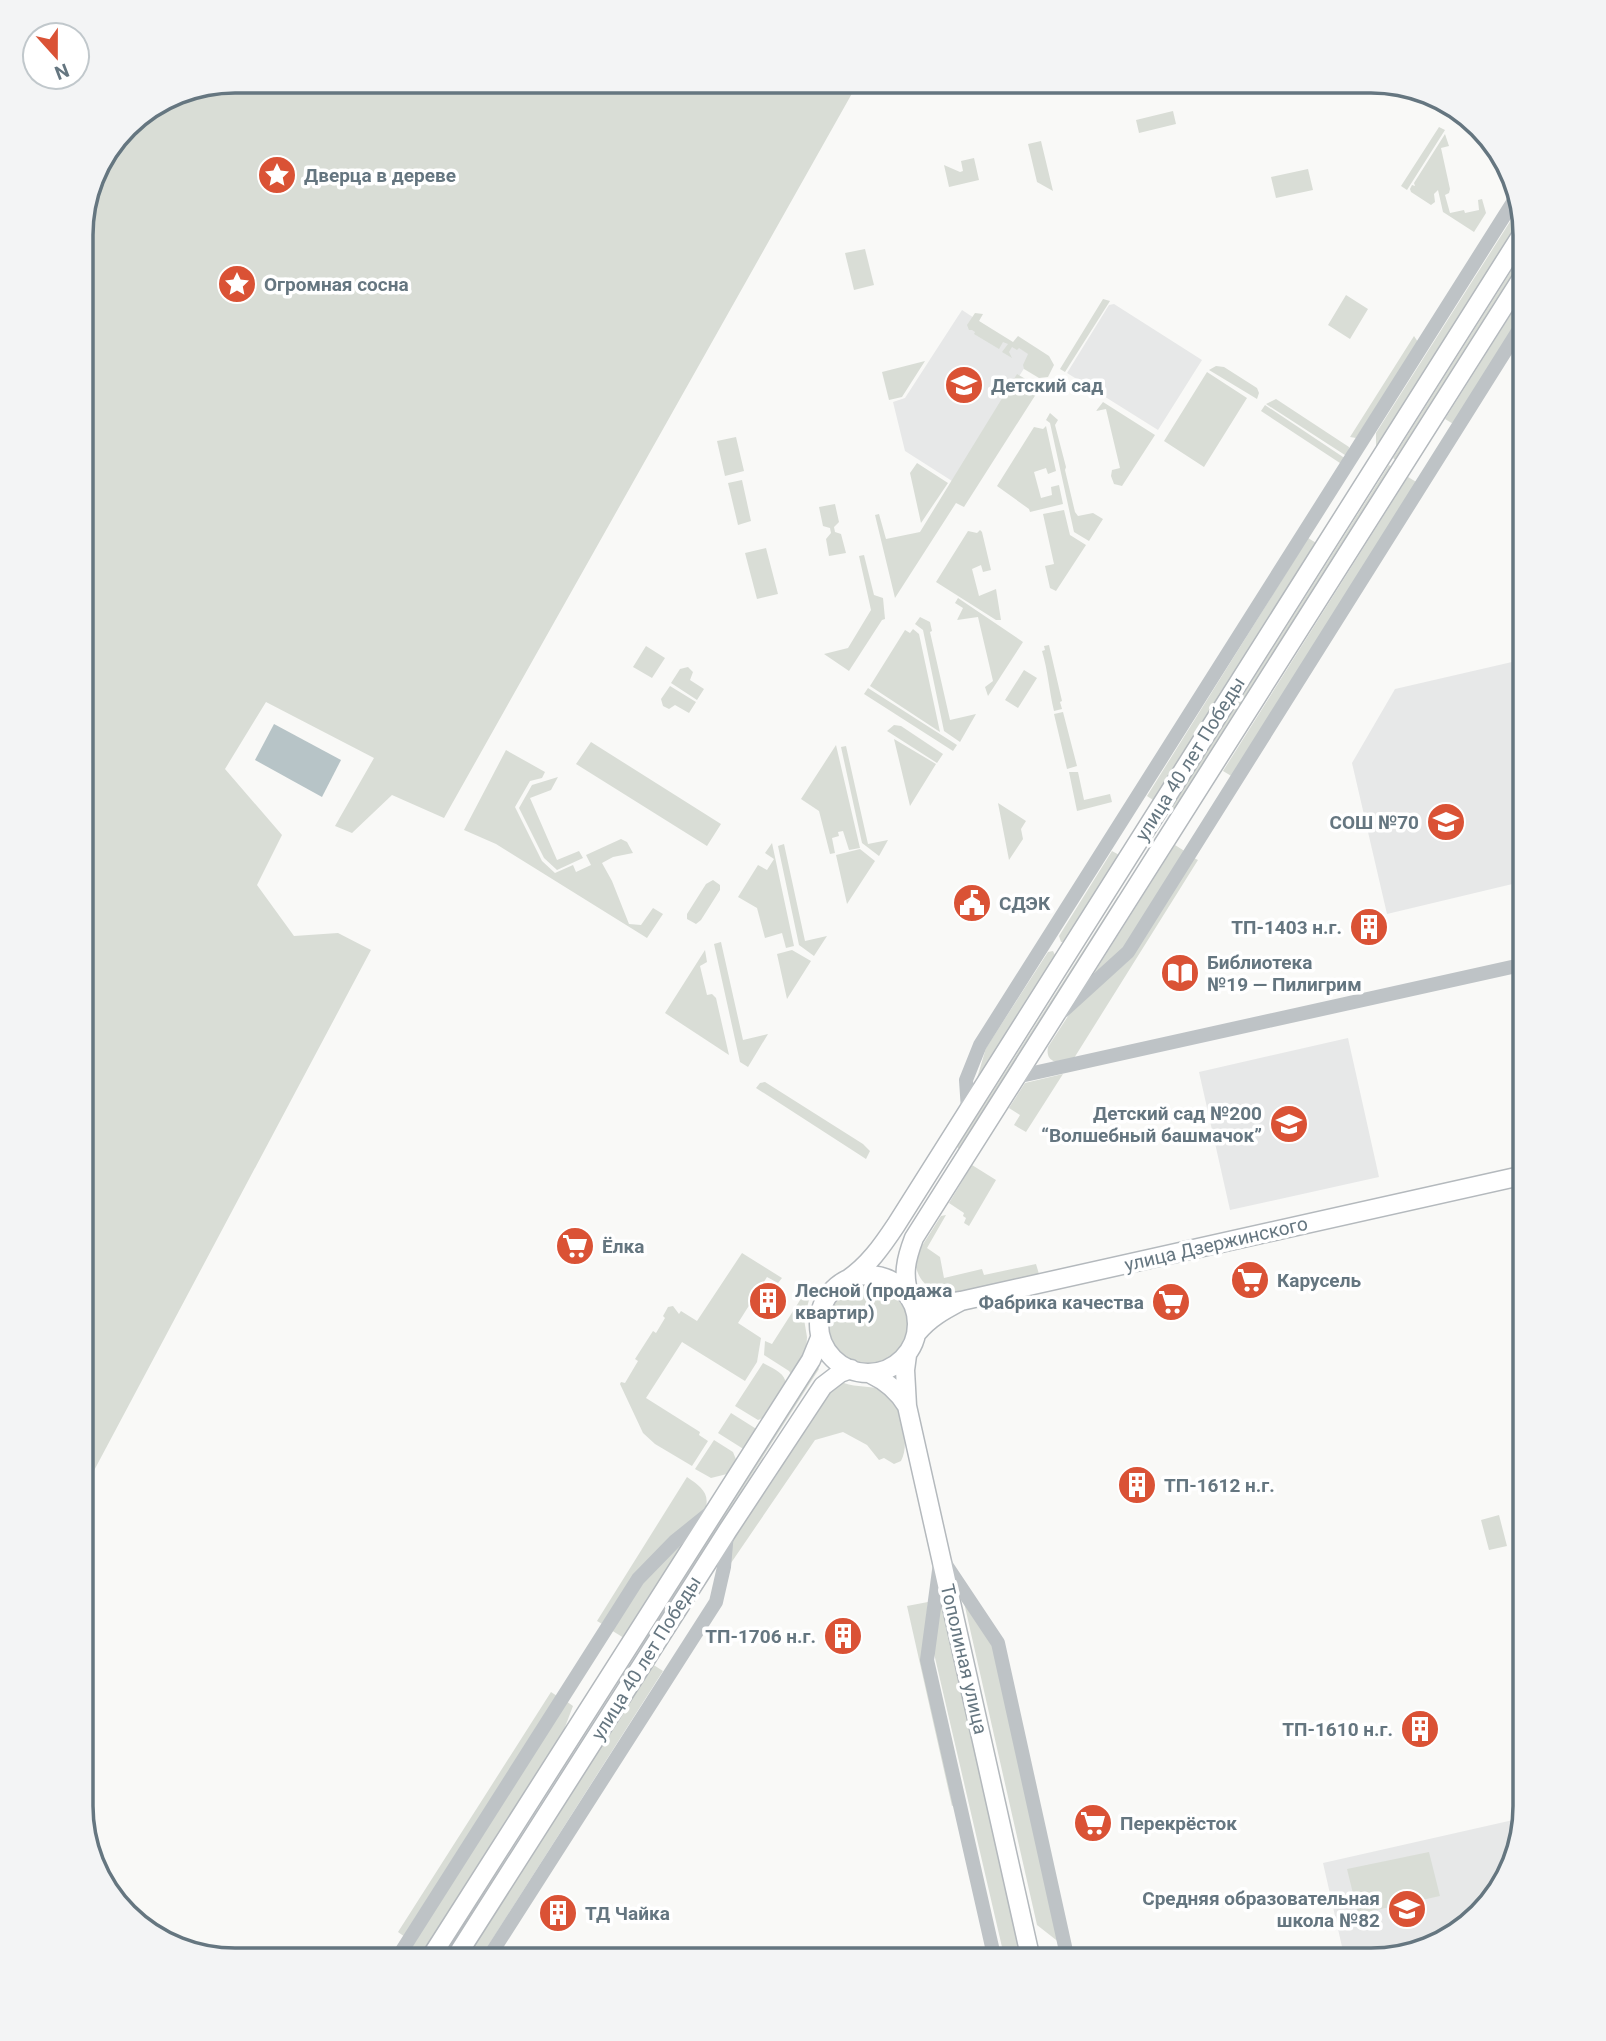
<svg xmlns="http://www.w3.org/2000/svg" width="1606" height="2041" font-family="Roboto,sans-serif">
<style>
.built{fill:#e7e8e8}
.green{fill:#d9ddd6}
.water{fill:#b7c4c7}
.lines{fill:none;stroke-linecap:round;stroke-linejoin:round}
.major-casing{stroke:#b4b9bd;stroke-width:21}
.minor{stroke:#bec3c6;stroke-width:14}
.major{stroke:#fff;stroke-width:18}
.labels{text-anchor:middle;dominant-baseline:central;stroke-width:7;stroke-linejoin:round;paint-order:stroke}
.poi-label{font-size:19px;font-weight:bold;fill:#657680;stroke:#fff;text-anchor:start}
.street-label{font-size:19px;fill:#657680;stroke:#fff}
.rim{fill:none;stroke:#657680;stroke-width:3.5}
</style>
<rect width="100%" height="100%" fill="#f9f9f7"/>
<path class="built" d="M1114 304 1202 360 1158 430 1067 373 1109 305Z
M962 310 1032 356 952 481 905 451 893 402 905 398Z
M1525 659V881L1387 914 1352 763 1395 689Z
M1348 1038 1379 1177 1230 1210 1199 1072Z
M1522 1818 1505 1883 1457 1935 1372 1960H1345L1323 1863Z"/>
<path class="green" d="M235 81H859L444 818 392 795 352 833 335 826 374 758 266 702 225 769 282 835 257 885 294 936 338 933 371 950 81 1495V224L96 167 133 119 176 92Z
M1173 111 1176 124 1139 133 1136 120Z
M1439 127 1445 130 1407 190 1401 186Z
M1445 134 1449 146 1441 148 1450 189 1449 193 1445 195 1450 213 1464 210 1465 213 1479 210 1478 200 1482 199 1486 213 1474 232 1443 212 1438 190 1434 194 1435 202 1431 205 1411 192 1410 189 1412 185 1415 186 1414 183Z
M1041 141 1053 191 1037 182 1028 144Z
M974 158 979 180 949 187 944 165 960 172 963 171 961 161Z
M1308 169 1313 190 1276 198 1271 177Z
M1518 209 1522 223 1378 450 1376 449V433Z
M865 249 874 285 854 290 845 253Z
M1525 249V261L1398 462 1393 458Z
M1525 292V314L1455 425 1445 419Z
M1346 295 1368 309 1350 339 1328 325Z
M1103 299 1110 301 1065 372 1060 369Z
M975 313 983 314 979 321 1013 342 1018 336 1049 356 1054 365 1048 377 1039 378 1024 369 1023 365 1028 354 1019 348 1017 350 1012 347 1009 352 1012 358 1002 352 1008 344 1003 342 999 349 974 334 975 332 972 330H969L967 325Z
M1414 336 1418 342 1356 438 1350 437Z
M925 361 902 397 889 400 882 372Z
M1216 366 1224 367 1257 388 1259 393 1257 399 1209 370Z
M1207 372 1247 398 1204 467 1164 441Z
M1017 374 1034 384 1038 391 964 507 956 503 895 598 875 515 879 514 886 539 920 532Z
M1276 399 1349 447 1348 457 1266 404Z
M1103 402 1155 435 1122 486 1114 484 1111 476 1112 470 1120 468 1106 409 1096 411Z
M1265 405 1346 459 1343 465 1261 411Z
M1050 413 1058 420 1055 425 1066 467 1065 470 1075 512 1078 516 1093 513 1103 519 1089 541 1074 532 1050 423 1046 420Z
M1046 426 1056 471 1048 474 1046 468 1034 472 1041 498 1052 495 1051 487 1059 485 1063 504 1030 512 1029 509 997 486 1034 427 1043 429Z
M736 437 744 471 725 476 717 441Z
M917 463 948 483 921 523 910 473Z
M1389 465 1395 469 1174 817 1168 813Z
M1408 477 1418 483 1233 777 1223 771Z
M742 480 751 521 738 525 728 483Z
M835 504 839 522 834 527 835 532 841 534 846 553 829 556 826 539 831 533 830 528 823 526 819 507Z
M1064 510 1070 535 1086 545 1056 591 1050 588 1045 566 1054 564 1043 514Z
M980 530 982 532 991 570 983 572 981 565 972 569 979 596 996 589 1001 620H996L936 582 968 531 977 533Z
M1308 538 1318 544 1156 802 1147 796Z
M766 548 778 594 757 599 745 553Z
M864 555 874 595 883 598 885 619 882 620 849 671 824 654 848 648 871 610 859 556Z
M958 598 1023 642 988 696 985 687 993 681 978 617 957 620 963 608 955 603Z
M920 617 930 622 932 631 930 632 950 720 976 714 960 742 944 731 923 630 915 624Z
M913 629 919 634 940 732 870 686 905 630 910 633Z
M1049 645 1062 701 1060 702 1062 709 1054 711C1049 690 1048 671 1042 651L1045 650 1044 646Z
M646 646 665 658 652 678 633 667Z
M688 667 693 672 690 680 704 689 697 700 671 683 680 669Z
M1024 670 1037 678 1018 708 1005 700Z
M670 686 696 702 689 713 675 705 669 709 663 706 661 699Z
M868 688 957 745 953 751 864 694Z
M1063 712 1077 766 1067 769 1054 714Z
M894 725 901 726 943 754 937 763 887 731Z
M894 739 936 764 910 806Z
M591 742 721 824 707 846 576 764Z
M836 745 860 848 849 850 843 831 838 832 839 836 832 838 835 853 830 854 819 811 801 799Z
M846 746 868 844 888 840 879 856 862 843 841 747Z
M506 750 545 772 542 778 530 781 515 807 542 861 555 873 573 865 576 872 591 865 586 855 621 839 627 842 633 853 613 857 602 863 612 881 629 924 641 925 653 908 663 914 647 938 496 844 464 830Z
M1069 772H1078L1084 800 1110 794 1112 802 1077 811Z
M558 777 551 790 530 798 557 860 579 851 583 858 557 870 544 858 519 808 532 785Z
M998 803 1026 821 1021 829 1023 839 1009 860Z
M772 843 794 946 786 948 782 933 765 938 757 908 738 897 758 865 767 870 774 859 765 853Z
M784 844 805 941 827 936 814 956 799 945 778 846Z
M1175 845 1186 852 1124 950 1089 981Z
M860 849 875 861 847 904 836 855Z
M1112 851 1121 856 1066 942H1061L1059 936Z
M1194 858 1198 860 1071 1063C1058 1063 1045 1063 1048 1047L1072 1010 1127 962Z
M713 880 720 885V890L701 920 696 924 687 919V914L706 884Z
M1118 896 1121 897 962 1151 957 1147Z
M721 942 743 1040 768 1034 748 1067 740 1062 714 944Z
M705 950 707 962 700 966 707 995 712 994 716 998 729 1055 665 1013Z
M792 950 811 961 787 999 777 954Z
M1053 951 1056 957 975 1085 986 1048 1048 952Z
M1063 1074 1026 1132 1014 1125 1020 1115 1009 1108 1025 1083Z
M765 1082 863 1144 870 1151 866 1159 756 1088 760 1083Z
M972 1165 996 1180 969 1226 964 1223 966 1218 963 1216 964 1213 949 1203Z
M946 1215 927 1248 940 1257 944 1278 982 1269 984 1275 1036 1264 1039 1274C1022 1278 1006 1282 989 1285 962 1292 921 1303 915 1262L920 1249 941 1216Z
M742 1253 782 1278 778 1283 767 1277 738 1323 761 1338 757 1362 745 1381 682 1342 646 1398 700 1432 699 1435 708 1441 692 1466 655 1444 643 1433 620 1384 621 1382 625 1383 638 1361 635 1359 653 1331 656 1333 665 1318 663 1316 668 1307 673 1306 679 1314 681 1311 697 1321Z
M828 1323a40 40 0 1 1 80 0a40 40 0 1 1-80 0Z
M799 1287 806 1289 810 1296 804 1319 807 1337 806 1353 793 1377 789 1371 764 1355 765 1341 772 1344 802 1297 795 1291Z
M763 1363C770 1367 783 1372 785 1380 789 1391 768 1417 758 1420L735 1406Z
M817 1366 819 1369 641 1648 637 1645Z
M844 1383C857 1388 870 1385 882 1390 901 1399 911 1444 901 1461L894 1464 884 1458 879 1460 867 1445 843 1432 815 1440 731 1563 729 1537 740 1521 755 1507 778 1473 786 1449 821 1395 837 1384Z
M731 1413 758 1430 745 1450 718 1433Z
M714 1440 733 1452 737 1462 727 1474 711 1478 695 1469Z
M687 1477C700 1486 711 1493 705 1510L604 1625 597 1621Z
M1499 1515 1507 1546 1489 1550 1481 1520Z
M681 1543 684 1545 624 1638 611 1630 642 1582Z
M942 1598 1023 1960H1005L933 1649Z
M963 1598 994 1643 1060 1943 1037 1925Z
M928 1602 923 1650 955 1805 952 1806 907 1606Z
M649 1662 663 1671 479 1960H461Z
M551 1692 557 1696 405 1937 398 1932Z
M566 1701 573 1706 562 1735 419 1960H401Z
M1429 1852 1440 1896 1358 1914 1347 1869Z"/>
<path class="water" d="M274 724 341 760 322 797 255 760Z"/>
<g class="lines">
<defs>
<path id="major" d="M819 1324a49 49 0 1 1 98 0a49 49 0 1 1-98 0Z
M847 1280C868 1266 882 1246 896 1225L1524 231
M961 1301 928 1306 910 1297C902 1275 906 1259 914 1238L1525 273
M917 1333C929 1318 944 1310 961 1301L1525 1175
M871 1374C886 1381 898 1391 907 1406L1031 1960
M907 1406 905 1370 907 1355
M429 1960 811 1360 820 1338
M454 1960 728 1530 823 1386 840 1373 851 1369"/>
</defs>
<use href="#major" class="major-casing"/>
<path class="minor" d="M1063 1011 1128 952 1525 320
M1016 1077 1525 964
M968 1110 966 1080 980 1045 1515 199
M944 1562 998 1643 1068 1960
M940 1563 927 1660 995 1960
M396 1960 638 1579 675 1541 711 1512
M487 1960 716 1602 724 1567 727 1533"/>
<use href="#major" class="major"/>
</g>
<defs>
<symbol id="sight-disc" viewBox="-11 -11 22 22"><circle r="9.5" fill="#da5235" stroke="#fff"/><path d="M0-6L1.8-2.2L6-1.7L2.9 1.2L3.7 5.4L0 3.3L-3.7 5.4L-2.9 1.2L-6-1.7L-1.8-2.2Z" fill="#fff"/></symbol>
<symbol id="school-disc" viewBox="-11 -11 22 22"><circle r="9.5" fill="#da5235" stroke="#fff"/><path d="M0-5L7-2L0 1L-7-2ZM-4 1L0 2.5L4 1V4Q0 6-4 4Z" fill="#fff"/></symbol>
<symbol id="civic-disc" viewBox="-11 -11 22 22"><circle r="9.5" fill="#da5235" stroke="#fff"/><path d="M-.6-6.5H3V-4.5H.6V-3L4-1V1h2V6H-6V1h2V-1L-.6-3ZM-1.2 2.5V6h2.4V2.5Z" fill="#fff"/></symbol>
<symbol id="building-disc" viewBox="-11 -11 22 22"><circle r="9.5" fill="#da5235" stroke="#fff"/><path d="M-4-6H4V6H1V3H-1V6H-4ZM-2.5-4.3h1.7v1.8h-1.7ZM.8-4.3h1.7v1.8H.8ZM-2.5-1h1.7V.8h-1.7ZM.8-1h1.7V.8H.8Z" fill="#fff"/></symbol>
<symbol id="library-disc" viewBox="-11 -11 22 22"><circle r="9.5" fill="#da5235" stroke="#fff"/><path d="M-6-4Q-3-5.5-.7-3.5V5Q-3 3-6 4ZM6-4Q3-5.5 .7-3.5V5Q3 3 6 4Z" fill="#fff"/></symbol>
<symbol id="supermarket-disc" viewBox="-11 -11 22 22"><circle r="9.5" fill="#da5235" stroke="#fff"/><path d="M-6-5.5h2.5l.6 2H6L4.5 2H-2.5L-4.4-4H-6ZM-1.5 3.2a1.3 1.3 0 1 0 .1 0ZM3 3.2a1.3 1.3 0 1 0 .1 0Z" fill="#fff"/></symbol>
</defs>
<g fill-rule="evenodd">
<use href="#sight-disc" x="255" y="153" width="44" height="44"/>
<use href="#sight-disc" x="215" y="262" width="44" height="44"/>
<use href="#school-disc" x="942" y="363" width="44" height="44"/>
<use href="#school-disc" x="1424" y="800" width="44" height="44"/>
<use href="#civic-disc" x="950" y="881" width="44" height="44"/>
<use href="#building-disc" x="1347" y="905" width="44" height="44"/>
<use href="#library-disc" x="1158" y="951" width="44" height="44"/>
<use href="#school-disc" x="1267" y="1102" width="44" height="44"/>
<use href="#supermarket-disc" x="553" y="1224" width="44" height="44"/>
<use href="#supermarket-disc" x="1228" y="1258" width="44" height="44"/>
<use href="#building-disc" x="746" y="1279" width="44" height="44"/>
<use href="#supermarket-disc" x="1149" y="1280" width="44" height="44"/>
<use href="#building-disc" x="1115" y="1463" width="44" height="44"/>
<use href="#building-disc" x="821" y="1614" width="44" height="44"/>
<use href="#building-disc" x="1398" y="1707" width="44" height="44"/>
<use href="#supermarket-disc" x="1071" y="1801" width="44" height="44"/>
<use href="#school-disc" x="1385" y="1887" width="44" height="44"/>
<use href="#building-disc" x="536" y="1891" width="44" height="44"/>
</g>
<g class="labels">
<g class="poi-label">
<text x="304" y="175">Дверца в дереве</text>
<text x="264" y="284">Огромная сосна</text>
<text x="991" y="385">Детский сад</text>
<text x="1419" y="822" text-anchor="end">СОШ №70</text>
<text x="999" y="903">СДЭК</text>
<text x="1342" y="927" text-anchor="end">ТП-1403 н.г.</text>
<text x="1207" y="962">Библиотека<tspan x="1207" dy="22">№19 — Пилигрим</tspan></text>
<text x="1262" y="1113" text-anchor="end">Детский сад №200<tspan x="1262" dy="22">“Волшебный башмачок”</tspan></text>
<text x="602" y="1246">Ёлка</text>
<text x="1277" y="1280">Карусель</text>
<text x="795" y="1290">Лесной (продажа<tspan x="795" dy="22">квартир)</tspan></text>
<text x="1144" y="1302" text-anchor="end">Фабрика качества</text>
<text x="1164" y="1485">ТП-1612 н.г.</text>
<text x="816" y="1636" text-anchor="end">ТП-1706 н.г.</text>
<text x="1393" y="1729" text-anchor="end">ТП-1610 н.г.</text>
<text x="1120" y="1823">Перекрёсток</text>
<text x="1380" y="1898" text-anchor="end">Средняя образовательная<tspan x="1380" dy="22">школа №82</tspan></text>
<text x="585" y="1913">ТД Чайка</text>
</g>
<g class="street-label">
<text transform="translate(1190 759) rotate(-58)">улица 40 лет Победы</text>
<text transform="translate(1216 1244) rotate(-13)">улица Дзержинского</text>
<text transform="translate(646 1658) rotate(-58)">улица 40 лет Победы</text>
<text transform="translate(964 1659) rotate(77)">Тополиная улица</text>
</g>
</g>
<path d="M0 0H1606V2041H0ZM235 93H1371A142 142 0 0 1 1513 235V1806A142 142 0 0 1 1371 1948H235A142 142 0 0 1 93 1806V235A142 142 0 0 1 235 93Z" fill="#f3f4f5" fill-rule="evenodd"/>
<path class="rim" d="M235 93H1371A142 142 0 0 1 1513 235V1806A142 142 0 0 1 1371 1948H235A142 142 0 0 1 93 1806V235A142 142 0 0 1 235 93Z"/>
<g transform="translate(56 56) rotate(159)"><circle r="33" fill="#ffffff" stroke="#c1c8cc" stroke-width="2"/>
<path d="M0-5L12 26L0 18L-12 26Z" fill="#da5235"/>
<text y="-10" font-size="19" font-weight="bold" text-anchor="middle" fill="#657680">N</text>
</g>
</svg>
